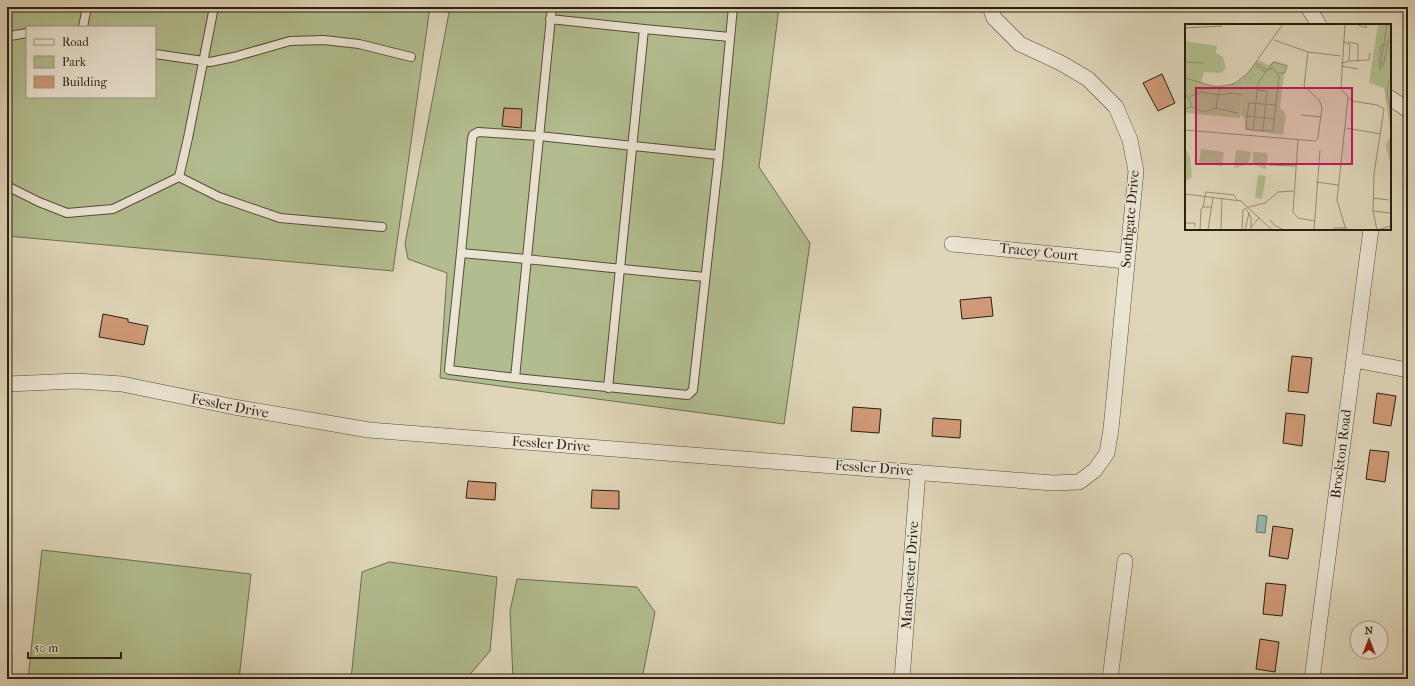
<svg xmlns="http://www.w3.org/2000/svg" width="1415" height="686" font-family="'IM FELL French Canon',serif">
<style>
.green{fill:#b2bd8f;stroke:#6e6e50;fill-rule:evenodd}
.water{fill:#93b9af;stroke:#697b70}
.building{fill:#d09977;stroke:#2b1e11}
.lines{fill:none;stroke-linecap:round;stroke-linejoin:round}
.service-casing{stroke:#584c3b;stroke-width:10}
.minor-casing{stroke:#584c3b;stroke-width:16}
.service{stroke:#eae4d2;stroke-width:8}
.minor{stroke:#eae4d2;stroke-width:15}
.labels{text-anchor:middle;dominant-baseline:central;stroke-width:3;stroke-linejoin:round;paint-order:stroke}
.street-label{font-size:14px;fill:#2b1e11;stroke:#eae4d2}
.inset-road{fill:none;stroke:#978c76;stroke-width:1}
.view{fill:#c2185b;fill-opacity:0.15;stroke:#c2185b;stroke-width:2}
.inset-edge{fill:none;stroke:#2b1e11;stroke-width:2}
</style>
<rect width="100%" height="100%" fill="#dfd6b9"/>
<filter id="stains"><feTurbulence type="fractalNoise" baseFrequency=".005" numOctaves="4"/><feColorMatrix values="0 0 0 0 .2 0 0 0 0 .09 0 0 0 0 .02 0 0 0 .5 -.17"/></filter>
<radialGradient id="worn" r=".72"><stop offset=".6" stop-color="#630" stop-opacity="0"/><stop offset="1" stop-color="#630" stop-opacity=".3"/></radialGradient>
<path class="green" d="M7 7H430L393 271 7 236ZM27 27H155V97H27Z
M450 7H779L759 167 810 243 784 424 440 378 447 273 408 259 405 244Z
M42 550 251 574 239 679H28Z
M389 562 497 577 490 651 466 679H351L362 572Z
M517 579 637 587 655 612 642 679H513L510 611Z"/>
<path class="water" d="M1258 515 1267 516 1265 533 1256 532Z"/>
<path class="building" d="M1162 74 1175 103 1158 111 1143 83Z
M504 108 522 109 521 128 502 126Z
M991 297 993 316 962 319 960 300Z
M103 314 128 319V322L148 326 144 345 99 337Z
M1292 356 1312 358 1308 393 1288 391Z
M1377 393 1396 396 1391 426 1373 423Z
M853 407 881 409 879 433 851 431Z
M1286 413 1305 415 1302 446 1283 443Z
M933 418 961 420 960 438 932 436Z
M1370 450 1389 452 1385 482 1366 479Z
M468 481 496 483 495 500 466 498Z
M592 490 619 491V509L591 508Z
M1273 526 1293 529 1288 559 1269 556Z
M1266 583 1286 585 1282 616 1263 614Z
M1260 639 1279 642 1275 672 1256 669Z"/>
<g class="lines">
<defs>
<path id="service" d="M552 7 515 378 688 395 693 390 719 155 733 7
M550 19 644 29 608 388
M83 27 87 7
M644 29 730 37
M7 37 10 36 27 33
M155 54 210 62 234 57 290 41 324 40 359 44 411 57
M179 177 219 197 280 218 382 227
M7 186 39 202 67 213 113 209 179 177 188 138 214 7
M461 253 472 139 473 135 478 132 539 136 719 155
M515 378 449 370 461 253C543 260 624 270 705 277"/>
<path id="minor" d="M1308 7 1319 25
M1390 98 1408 110
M952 244 1126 261
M1354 360 1408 370
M7 384 77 381 122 384 234 407 369 430 1053 483 1079 482 1095 470 1107 453 1111 429 1136 171 1130 140 1116 107 1088 79 1061 63 1020 44 994 18 990 7
M902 679 918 472
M1110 679 1125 561
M1312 679 1371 229"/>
</defs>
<use href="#service" class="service-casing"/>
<use href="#minor" class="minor-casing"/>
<use href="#service" class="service"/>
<use href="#minor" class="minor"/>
</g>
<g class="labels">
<g class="street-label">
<text transform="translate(1130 219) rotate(-85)">Southgate Drive</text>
<text transform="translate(1039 252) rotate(6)">Tracey Court</text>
<text transform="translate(230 406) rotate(11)">Fessler Drive</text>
<text transform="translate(551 444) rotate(4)">Fessler Drive</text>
<text transform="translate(1341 454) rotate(-83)">Brockton Road</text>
<text transform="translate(874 468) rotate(4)">Fessler Drive</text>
<text transform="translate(910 575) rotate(-86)">Manchester Drive</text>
</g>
</g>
<g transform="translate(1185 24)">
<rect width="206" height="206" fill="#dfd6b9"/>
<path d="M193 0 206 1V140L202 128 201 120 206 111 199 64 184 59ZM0 17 32 22 31 29 38 33 41 44 36 49 19 48 16 59 22 61 40 62 57 55 73 36 83 41 90 37 103 41 99 51 95 83 101 91 98 111 60 106V95L56 91 60 55 55 94 0 89ZM0 123 5 133 7 153 0 158ZM16 125 39 128 37 142 14 139ZM54 126 66 128 65 136 61 141 49 144 51 127ZM68 128 82 129 83 132 81 145 68 140ZM73 151 81 152 77 175 70 174Z" fill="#b2bd8f"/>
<path class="inset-road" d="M160 0 156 65 167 77 192 81 199 85 189 150 188 187 192 206M171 0 181 4V0M0 4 37 2M89 16 123 28 156 32M163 18 173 20V38M163 37 184 36 185 29M0 38 18 39M71 39 82 46M156 39 162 38 164 35 165 21 158 17M70 41 80 48M156 42 173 45M194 43 196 21H201M198 43 204 14M88 44 94 52 88 107 68 106 73 59 82 46ZM84 45 88 38 102 42 100 49H93M195 46 202 0M0 54 31 63 49 60 63 49 98 0M204 57 202 67 206 89M72 66 82 67 78 107M0 69 6 79V83L0 85M4 73 16 68 34 71 47 69 57 71M6 83 19 88 31 84 35 63M31 84 53 89M116 91 136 93M62 92 64 79 91 81M161 104 196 110M0 106 130 117 133 114 137 83 134 76 119 62 123 28M68 106 61 105 62 92 89 95M113 116 108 188 113 194 130 197M84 141 111 142M131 158 153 161M0 170 56 177 87 206M188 174 204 176M27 183H18L21 168 49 171 52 176M64 183 80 179 93 168 109 167M62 186 66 194V206M188 187 205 189M85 196 89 201 99 206M0 202 1 199H10V203M66 203 74 194M148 204H162M36 205 37 174M15 206 16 185 18 183M23 206 28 173M57 206 58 186 64 183M60 206 64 189M129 206 135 126M161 206 152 176 163 74M192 206 206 202"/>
<path class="view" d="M11 64H167V140H11Z"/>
<rect width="206" height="206" class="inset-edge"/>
</g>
<rect width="1415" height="686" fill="none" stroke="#dfd6b9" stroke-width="24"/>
<rect x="8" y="8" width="1399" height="670" fill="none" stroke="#2b1e11" stroke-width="2"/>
<rect x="12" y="12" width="1391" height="662" fill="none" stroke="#2b1e11"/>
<rect x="26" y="26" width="130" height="72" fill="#eae4d2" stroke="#9e9585"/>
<rect x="34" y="39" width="20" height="6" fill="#eae4d2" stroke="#9e9585"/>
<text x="62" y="46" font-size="12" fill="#2b1e11">Road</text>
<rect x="34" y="56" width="20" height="12" fill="#b2bd8f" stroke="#9e9585"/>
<text x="62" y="66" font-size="12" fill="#2b1e11">Park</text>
<rect x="34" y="76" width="20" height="12" fill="#d09977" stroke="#9e9585"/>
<text x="62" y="86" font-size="12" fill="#2b1e11">Building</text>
<g transform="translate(1369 640)"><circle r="19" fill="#eae4d2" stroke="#9e9585"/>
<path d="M0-3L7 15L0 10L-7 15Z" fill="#8f2418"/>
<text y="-6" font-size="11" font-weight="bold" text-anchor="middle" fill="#2b1e11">N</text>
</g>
<path d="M28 652v6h93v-6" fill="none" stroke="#2b1e11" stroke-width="2"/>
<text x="34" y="652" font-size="12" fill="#2b1e11" stroke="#eae4d2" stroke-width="3" paint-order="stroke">50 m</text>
<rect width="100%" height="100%" filter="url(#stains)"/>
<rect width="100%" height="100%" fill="url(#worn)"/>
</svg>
